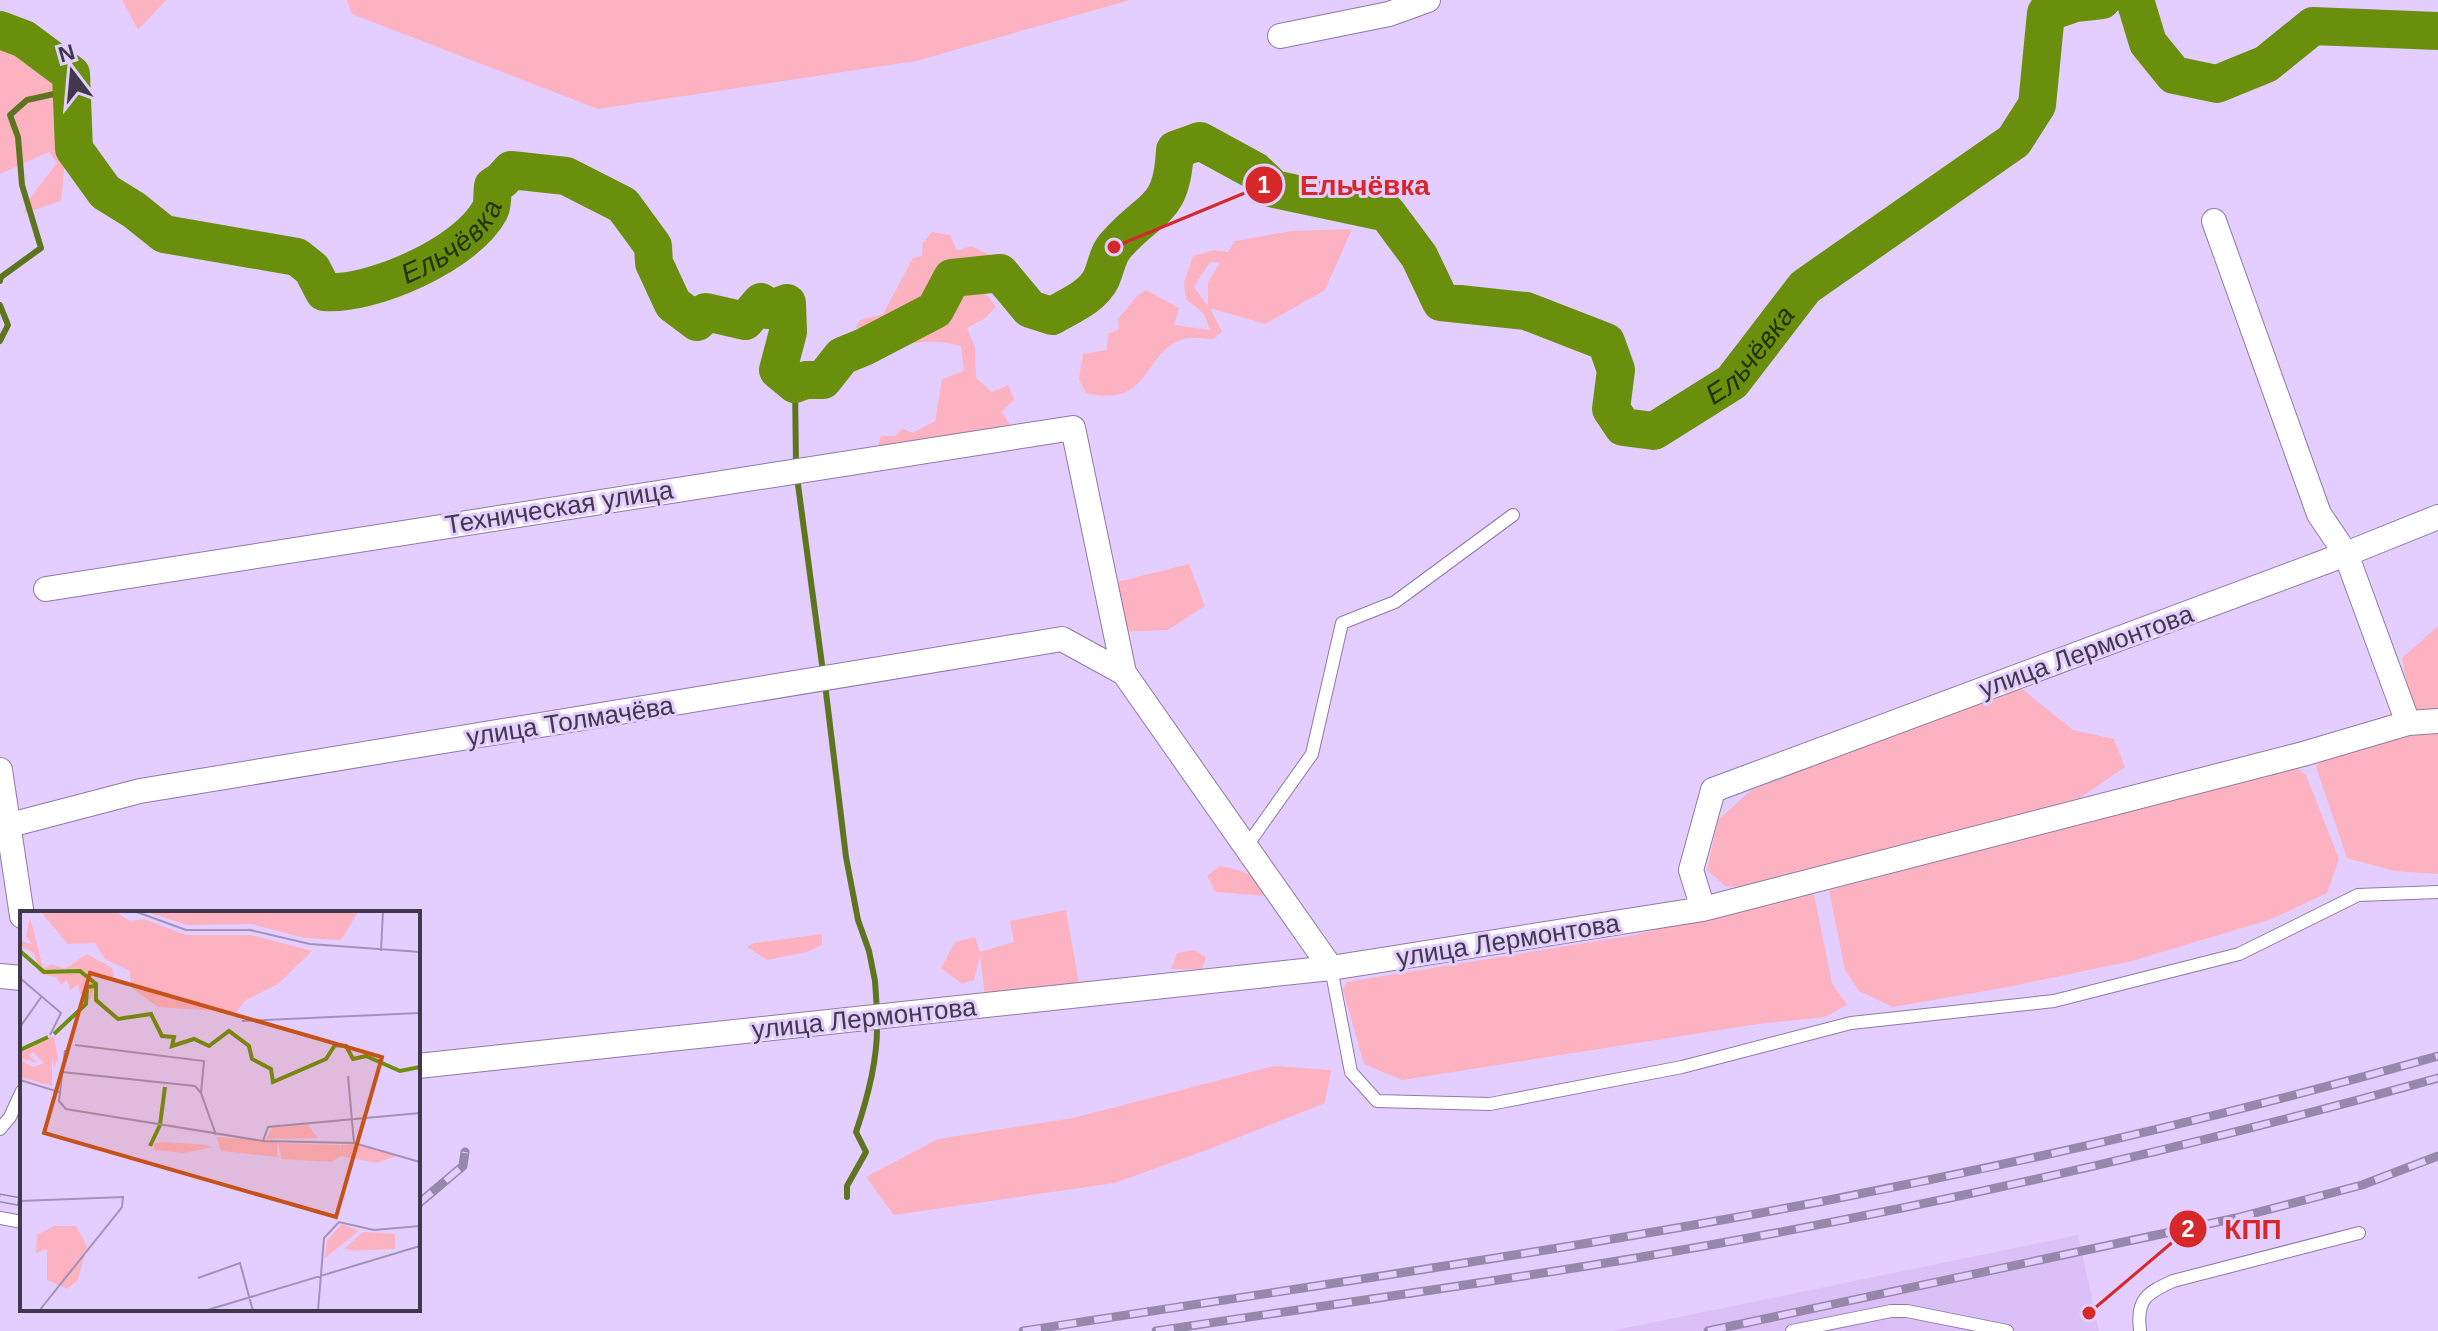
<svg xmlns="http://www.w3.org/2000/svg" width="2438" height="1331" font-family="Arial,sans-serif">
<style>
.built{fill:#dac0f6}
.green{fill:#fcb2c1;fill-rule:evenodd}
.lines{fill:none;stroke-linecap:round;stroke-linejoin:round}
.stream{stroke:#5e751f;stroke-width:6}
.river{stroke:#6a8f0c;stroke-width:38}
.lane-casing{stroke:#8e79a5;stroke-width:14}
.street-casing{stroke:#8e79a5;stroke-width:26}
.lane{stroke:#fff;stroke-width:12}
.street{stroke:#fff;stroke-width:24}
.rail-casing{stroke:#9787aa;stroke-width:9}
.rail{stroke:#e4ceff;stroke-width:6;stroke-dasharray:18;stroke-linecap:butt}
.labels{text-anchor:middle;dominant-baseline:central;stroke-width:6;stroke-linejoin:round;paint-order:stroke}
.street-label{font-size:26px;fill:#41384b;stroke:#e4ceff}
.water-label{font-size:28px;font-style:italic;fill:#243303;stroke:#e4ceff}
.inset-river{fill:none;stroke:#6a8f0c;stroke-width:4}
.inset-road{fill:none;stroke:#a392b7;stroke-width:2}
.view{fill:#c75219;fill-opacity:0.15;stroke:#c75219;stroke-width:4}
.inset-edge{fill:none;stroke:#41384b;stroke-width:4}
.leader{fill:none;stroke:#d62828;stroke-width:3}
.callout-dot{fill:#d62828;stroke:#e4ceff;stroke-width:3}
.mark-label{font-size:24px;text-anchor:middle;font-weight:bold;fill:#fff}
.callout-label{font-size:28px;text-anchor:middle;font-weight:bold;fill:#d62828;stroke:#e4ceff;stroke-width:6;stroke-linejoin:round;paint-order:stroke}
</style>
<rect width="100%" height="100%" fill="#e4ceff"/>
<path class="built" d="M2078 1235 2099 1331H1611Z"/>
<path class="green" d="M122 0H166L138 30Z
M347 0H1130L916 61 598 109 352 14Z
M0 12 25 22 70 55 72 90 61 201 24 213 27 202 57 163 49 152 0 174Z
M1352 229 1325 290 1265 324 1210 308 1222 332 1214 339C1206 339 1197 337 1189 338 1142 345 1155 410 1086 393L1079 379 1083 354 1107 350 1108 334 1119 329 1118 319 1137 296 1146 290 1179 308 1174 325 1210 330 1204 314 1186 299 1184 282 1193 256 1214 250 1228 252 1235 241 1291 231ZM1210 262 1220 263 1208 282V306L1194 287Z
M932 232 950 235 957 251 971 246C986 252 997 258 1007 271L1003 288 986 294 996 307 984 319 967 328 975 347 976 378 992 392 1008 385 1014 399 1002 412 1011 427 894 447 878 446 881 436H896L902 428 912 433 935 421 942 379 964 371 961 346C929 337 911 345 879 348L871 336 878 327 868 328 862 333 856 327 860 320 883 314 913 258 922 256 923 243Z
M1189 564 1205 606 1168 630 1119 632 1113 583Z
M2438 626V710H2412L2402 658Z
M2016 684 2073 730 2114 739 2125 767 2080 798 1750 889 1725 886 1707 870 1718 820 1750 791Z
M2438 732V874L2394 871 2347 858 2316 767 2322 757 2415 734Z
M2296 767 2306 775 2339 859 2327 893 2272 919 2132 961 2008 987 1893 1007 1859 991 1845 970 1829 890Z
M1220 866C1243 871 1257 873 1266 896L1216 892 1207 876Z
M1813 889 1832 983 1847 1005 1825 1017 1758 1024 1402 1080 1364 1064 1343 990 1346 982 1635 935Z
M1066 910 1080 989 985 996 980 956 974 980 962 984 941 968 955 942 975 937 980 952 1014 942 1010 921Z
M822 934V945L807 952 767 960 747 947 754 943Z
M1194 950 1206 957 1202 969H1171L1177 953Z
M1274 1066 1331 1070 1325 1103 1212 1148 1115 1183 894 1215 866 1177 938 1139 1073 1118Z"/>
<g class="lines">
<path class="stream" d="M0 281 1 277 41 248 22 185 18 137 10 115 27 100 72 90
M0 305 8 325 0 341
M795 384 796 466
M797 477 823 672
M825 684 846 857 858 920 869 951 875 981 877 1011
M847 1197V1186L866 1152 856 1132C868 1097 878 1060 877 1023"/>
<g class="river">
<path d="M2135 0 2148 43 2174 75 2217 84 2266 64 2313 26 2438 31"/>
<path id="s1" d="M0 30 24 39 71 74 74 149 105 192 134 210 164 234 297 257 312 269 324 292C371 296 467 254 490 210 493 204 492 193 493 186L502 180 511 170 566 176 623 205 653 246 654 263 673 304 697 322 706 312 745 321 761 302 768 310 787 303 788 332 778 370 795 384 806 380H823L842 356 864 347 935 310 952 278 1000 273 1030 309 1052 316C1069 306 1092 297 1101 279 1106 268 1108 253 1116 245 1151 205 1172 213 1175 150L1200 141 1255 171 1274 189 1387 213 1419 256 1441 302 1526 311 1606 342 1616 370 1611 409 1623 427 1654 431 1732 382 1805 287 2014 141 2037 105 2046 13 2075 3 2102 0"/>
</g>
<defs>
<path id="lane" d="M1246 847 1312 754 1342 623 1395 602 1513 515
M1331 968 1351 1072 1377 1101 1490 1104 1682 1067 1851 1023 2054 1001 2239 954 2358 895 2438 892
M0 1129 10 1117 22 1091
M0 1218 22 1222
M2140 1330C2136 1299 2147 1293 2173 1281L2359 1233
M1792 1331 1891 1311H1907L2007 1331"/>
<path id="street" d="M1280 36 1389 14 1428 0
M2214 221 2319 514 2346 554 2408 723
M46 589 1073 428 1124 673 1331 968
M0 770 22 916
M10 825 140 791 1062 639 1124 673
M1703 909 2303 754 2408 723 2438 721
M0 976 22 978
M418 1066 1331 968 1703 909 1691 870 1713 790 2346 554 2438 517"/>
</defs>
<use href="#lane" class="lane-casing"/>
<use href="#street" class="street-casing"/>
<use href="#lane" class="lane"/>
<use href="#street" class="street"/>
<defs>
<path id="rail" d="M0 1198 22 1202
M418 1204 463 1166 465 1152
M1023 1331C1290 1289 1558 1252 1824 1201 2031 1161 2236 1113 2438 1056
M1156 1331C1314 1307 1473 1285 1630 1259 1902 1213 2173 1152 2438 1078
M1708 1331 2236 1218 2362 1185 2438 1156"/>
</defs>
<use href="#rail" class="rail-casing"/>
<use href="#rail" class="rail"/>
</g>
<g class="labels">
<g class="street-label">
<text transform="translate(559 507) rotate(-9)">Техническая улица</text>
<text transform="translate(2086 651) rotate(-20)">улица Лермонтова</text>
<text transform="translate(570 721) rotate(-9)">улица Толмачёва</text>
<text transform="translate(1508 940) rotate(-9)">улица Лермонтова</text>
<text transform="translate(864 1018) rotate(-6)">улица Лермонтова</text>
</g>
<g class="water-label">
<text stroke="none"><textPath href="#s1" startOffset="606">Ельчёвка</textPath></text>
<text stroke="none"><textPath href="#s1" startOffset="2454">Ельчёвка</textPath></text>
</g>
</g>
<g transform="translate(20 911)">
<rect width="400" height="400" fill="#e4ceff"/>
<path d="M20 0H95L110 10 124 8 166 24H231L292 40 258 73 226 89 216 101 138 96 111 76 110 60 85 48 75 32 48 33ZM124 0H339L321 29 285 27 231 13 167 14ZM10 6 23 57 32 53 45 58 67 43 92 57 94 65 85 70 84 63H70L76 71 70 88 65 89 70 82 60 83 58 74 50 79 47 69 41 74 36 66 20 63 14 42 0 35 3 30 13 34 6 25ZM34 125 38 147 34 157 32 146V175L0 166V149L14 156 24 152 13 141 9 144 17 152 0 147V137ZM288 214 298 227 246 228 252 217ZM197 226 257 231V246L201 240ZM143 231 186 234 192 236 163 242 135 239 133 233ZM258 232 320 234 321 242V234L334 233 378 244 357 252 321 245 311 251 262 248ZM322 313 339 320 305 347 307 329ZM34 315H56L67 335 58 369 47 378 27 369V338L16 342 17 324ZM343 321 375 323V338L325 340 334 339 324 338Z" fill="#fcb2c1"/>
<path class="inset-river" d="M0 40 24 61 60 60 76 73V89L98 108 131 103 142 125 154 126 152 135 174 128 189 135 209 120 229 135 232 148 251 158 253 171 306 148 315 134 326 135 333 148 346 145 380 160 400 156M34 123 66 93 67 76 75 75M0 139 28 126M130 235 140 214 145 176"/>
<path class="inset-road" d="M114 0 166 19H230L290 33 400 41M361 40 363 0M0 67 41 102 30 124M222 110 400 102M0 116 22 85M55 134 184 150 181 182 196 224M45 139 39 190 46 198 64 201 243 230 248 216 400 202M42 161 175 175 181 182M328 165 334 232M0 169 39 181M243 230 334 232 400 251M0 290 103 286 102 296 19 400M178 367 220 352 233 400M184 400 400 335M298 400 304 327 319 311 354 319 400 315"/>
<path class="view" d="M70 62 362 146 316 306 24 222Z"/>
<rect width="400" height="400" class="inset-edge"/>
</g>
<path class="leader" d="M1114 247L1264 185M2089 1313L2188 1229"/>
<g class="callout-dot">
<circle cx="1114" cy="247" r="8"/>
<circle cx="2089" cy="1313" r="8"/>
<circle cx="1264" cy="185" r="20"/>
<circle cx="2188" cy="1229" r="20"/>
</g>
<g class="mark-label">
<text x="1264" y="193">1</text>
<text x="2188" y="1237">2</text>
</g>
<g class="callout-label">
<text x="1365" y="195">Ельчёвка</text>
<text x="2253" y="1239">КПП</text>
</g>
<g transform="translate(72 72) rotate(344)" stroke="#e4ceff" stroke-width="6" paint-order="stroke">
<path d="M0-6L14 30L0 20L-14 30Z" fill="#41384b"/>
<text y="-12" font-size="22" font-weight="bold" text-anchor="middle" fill="#41384b">N</text>
</g>
</svg>
